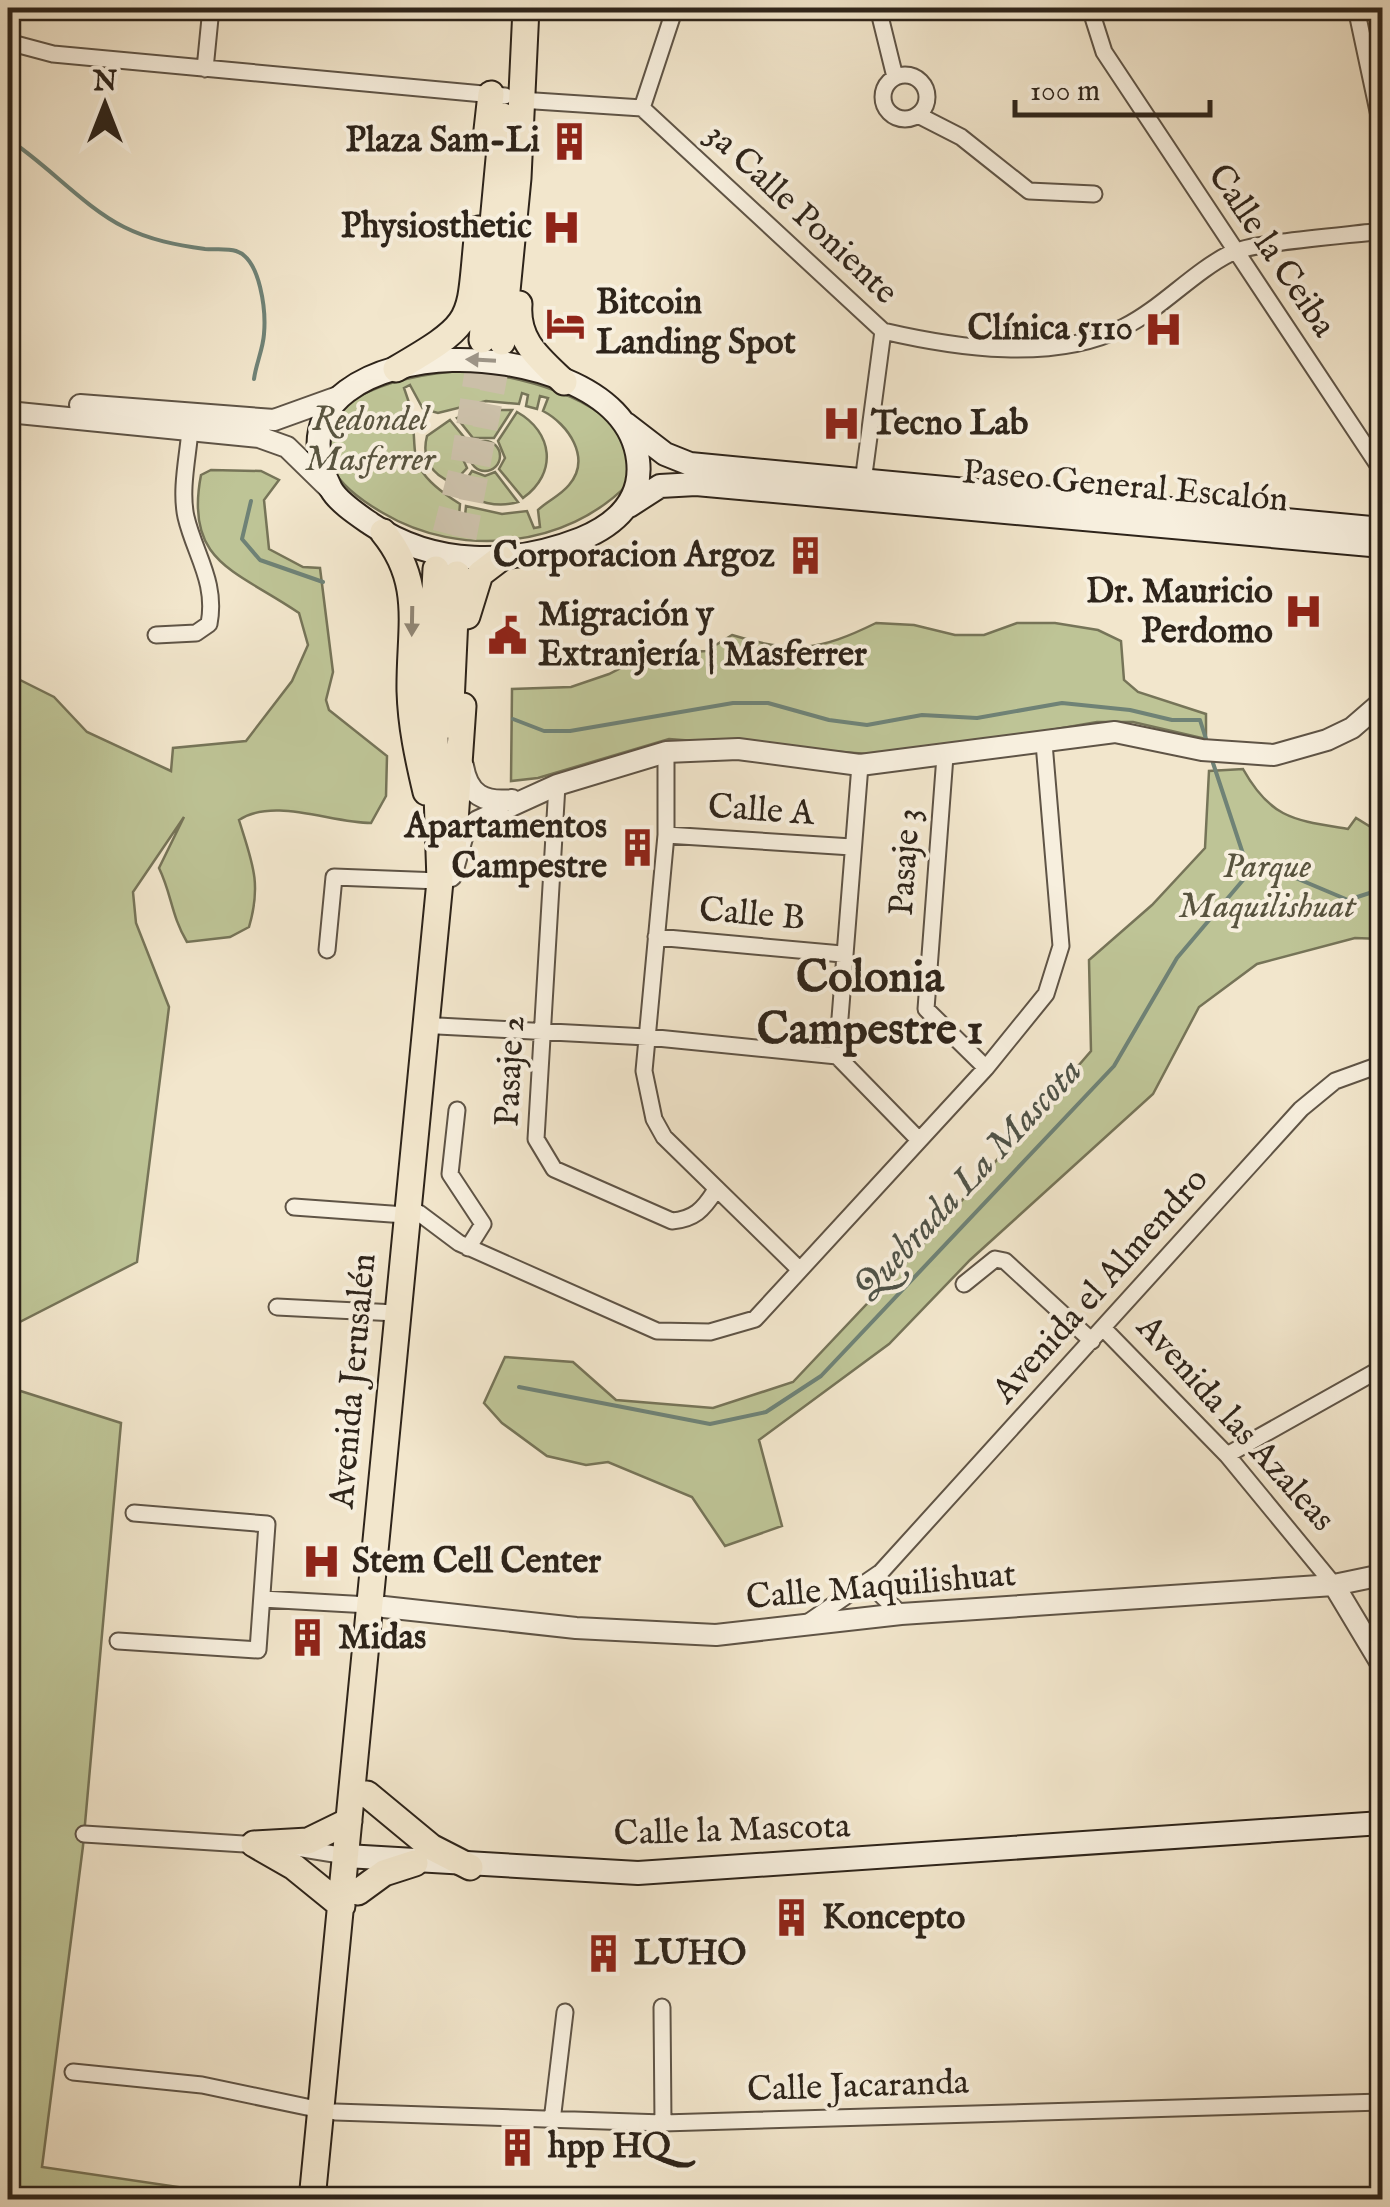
<svg xmlns="http://www.w3.org/2000/svg" width="1390" height="2207" font-family="'IM FELL English',serif">
<style>
.green{fill:#bec496;stroke:#767458;stroke-width:2.5;fill-rule:evenodd}
.lines{fill:none;stroke-linecap:round;stroke-linejoin:round}
.stream{stroke:#6f8276;stroke-width:4}
.primary-tunnel{stroke:#cbbfa8;stroke-width:25;stroke-dasharray:25 12;stroke-linecap:butt}
.minor-casing{stroke:#5f5446;stroke-width:19}
.tertiary-casing{stroke:#5f5446;stroke-width:24}
.secondary-casing{stroke:#2e241a;stroke-width:26}
.primary-casing{stroke:#2e241a;stroke-width:29}
.minor{stroke:#f7efde;stroke-width:15}
.tertiary{stroke:#f7efde;stroke-width:20}
.secondary{stroke:#f7efde;stroke-width:22}
.primary{stroke:#f2e6cc;stroke-width:25}
.oneway{fill:#9d9486}
.oneway2{fill:#908573}
.labels{text-anchor:middle;dominant-baseline:central;stroke-width:8;stroke-linejoin:round;paint-order:stroke}
.poi-label{font-size:35px;font-weight:bold;fill:#2e241a;stroke:#f7efde;text-anchor:start}
.street-label{font-size:35px;fill:#2e241a;stroke:#f7efde}
.park-label{font-size:35px;font-style:italic;fill:#59543f;stroke:#f7efde}
.water-label{font-size:38px;font-style:italic;fill:#4f5348;stroke:#f7efde}
.district-label{font-size:45px;font-weight:bold;fill:#2e241a;stroke:#f7efde}
</style>
<rect width="100%" height="100%" fill="#f2e6cc"/>
<filter id="stains"><feTurbulence type="fractalNoise" baseFrequency=".002" numOctaves="4"/><feColorMatrix values="0 0 0 0 .2 0 0 0 0 .09 0 0 0 0 .02 0 0 0 .5 -.17"/></filter>
<radialGradient id="worn" r=".72"><stop offset=".6" stop-color="#630" stop-opacity="0"/><stop offset="1" stop-color="#630" stop-opacity=".3"/></radialGradient>
<path class="green" d="M468 371C513 376 606 395 625 444 629 455 628 471 629 483 567 548 460 559 383 513 364 502 343 488 332 468 294 394 421 371 468 371ZM410 385 423 409 438 413 486 401 519 404 522 393 528 395 526 406 537 409 540 396 548 398 543 411C568 424 592 458 569 485 560 496 547 501 538 510L540 527 534 528 527 511 502 514 466 506 465 516H459L460 504C391 461 428 448 404 388Z
M476 410H512L494 438H473L457 418Z
M517 412C553 432 558 473 523 498L499 469 505 458 498 441Z
M450 420 468 442 462 457 467 468 453 483C432 475 421 459 427 436Z
M470 456a15 15 0 1 1 30 0a15 15 0 1 1-30 0Z
M211 470 261 471 279 480 264 500 269 549 303 567 320 568 333 672 326 700 329 710 387 756 386 796 371 823C331 823 274 797 239 820 252 862 262 883 249 927L230 937 187 942C171 915 172 895 159 868L184 817 133 892 136 923 169 1007 137 1262 8 1328V674L54 697 87 732 171 771 173 748 246 741 292 681 308 645 299 613C236 570 184 563 201 475Z
M472 471 485 476 495 472 518 502C498 508 475 503 460 489Z
M876 623 914 625 955 635H984L1017 623H1055L1098 630 1121 641 1124 680 1138 692 1206 714V739L1133 722H1097L965 745 868 754 669 739 538 778 511 781 512 689 571 687 609 674 646 655 706 651 732 635C793 654 819 651 876 623Z
M1243 769C1271 819 1294 820 1348 829L1356 818 1382 834V939L1355 938 1257 964 1199 1007 1153 1094 970 1260 889 1344 759 1440 782 1526 725 1546 692 1497 608 1462 586 1465 547 1456 502 1423 484 1403 505 1357 573 1362 616 1400 713 1408 793 1382 932 1235 1091 1051 1089 960 1152 905 1205 848 1209 771Z
M8 1387 121 1423 83 1846 42 2167 260 2199H8Z"/>
<g class="lines">
<path class="stream" d="M8 139C48 165 84 207 124 227 150 240 176 245 205 249 214 250 227 248 236 251 261 259 266 312 264 334 263 349 256 364 254 379
M251 501 242 539 260 560 323 582
M513 719 544 731H570L733 703H768L829 720 867 725 922 715 977 718 1062 703 1130 710 1172 720H1200L1206 739
M1213 763 1249 872
M519 1387 710 1424 766 1412 821 1376 1114 1066 1177 958 1249 873 1270 867 1348 900 1382 889"/>
<path class="primary-tunnel" d="M436 569 463 462 482 340
M457 574 501 344"/>
<defs>
<path id="minor" d="M878 8 895 77
M1090 8 1104 52 1382 471
M1356 8 1382 130
M8 42 53 54 505 96
M205 69 211 8
M883 97a22 22 0 1 1 44 0a22 22 0 1 1-44 0Z
M520 100 642 108
M642 108 883 331C956 348 1054 363 1124 327 1162 308 1193 272 1231 253 1253 242 1352 235 1382 231
M642 108 675 8
M918 115 961 137 1029 191 1094 194
M8 241V299
M863 482 883 331
M156 635 196 633 209 624C217 582 195 555 186 517 180 490 188 456 190 430
M666 752V835L644 1071 654 1119 664 1137 799 1269
M945 756 926 1009 986 1068
M860 765 837 1056 919 1140
M557 785 536 1139 554 1169 672 1221C694 1219 703 1210 715 1191
M666 835 852 847
M656 937 842 954
M327 950 334 877 440 881
M438 1026 647 1037 837 1056
M457 1110 450 1174 483 1224 468 1248
M294 1207 405 1215
M419 1213 459 1243 657 1331 710 1332 755 1319 986 1068 1046 994 1061 946 1044 743
M964 1284 995 1259 1005 1261 1092 1341
M277 1307 396 1313
M1104 1329 1227 1455 1334 1585
M1227 1455 1382 1368
M881 1572 877 1591 901 1614
M262 1599 369 1605
M807 1623 881 1572 1301 1109 1335 1081 1382 1064
M118 1641 258 1650 267 1524 134 1513
M84 1834 260 1845
M297 1848 346 1856
M662 2007 663 2123
M73 2072 202 2085 321 2110
M335 2112 663 2123 1382 2102
M552 2121 565 2012"/>
<path id="tertiary" d="M80 405 274 420 338 397
M8 412 259 437 287 447 331 490
M463 766C468 795 484 803 512 800
M451 876 464 831 478 821 557 785 666 752 738 749 860 765 1115 732 1202 750 1274 755 1327 740 1352 728 1382 702
M1334 1585 1382 1665
M384 1607 576 1628 716 1635 901 1614 1334 1585 1382 1575"/>
<path id="secondary" d="M452 360C516 358 629 383 638 460 643 500 615 525 581 539 512 566 434 567 371 524 358 515 338 502 331 489 284 398 380 362 452 360Z
M626 424 665 454 690 464 1382 529
M629 506 660 486 696 484 1382 546
M346 1856 638 1873 1382 1823"/>
<path id="primary" d="M486 139 491 94
M519 304C516 341 539 358 564 382
M482 340 503 116
M502 342 518 178 526 8
M396 369C480 320 468 322 478 229
M383 532C425 583 409 629 410 691 411 726 418 758 426 792
M467 616 480 574 501 558
M450 725 457 574
M453 851 463 706
M367 1794 431 1847 470 1867
M254 1844 294 1867 342 1906
M254 1844 308 1841 349 1821
M358 1892 384 1873 415 1863
M312 2200 440 881 432 647 436 569"/>
</defs>
<use href="#minor" class="minor-casing"/>
<use href="#tertiary" class="tertiary-casing"/>
<use href="#secondary" class="secondary-casing"/>
<use href="#primary" class="primary-casing"/>
<use href="#minor" class="minor"/>
<use href="#tertiary" class="tertiary"/>
<use href="#secondary" class="secondary"/>
<use href="#primary" class="primary"/>
</g>
<defs><path id="oneway-solid" d="M-6-.8H1V-3.2L6.5 0L1 3.2V.8H-6Z" transform="scale(2.5)"/></defs>
<use class="oneway" href="#oneway-solid" transform="translate(481 360) rotate(-177)"/>
<use class="oneway2" href="#oneway-solid" transform="translate(412 621) rotate(91)"/>
<defs>
<symbol id="building-bare" viewBox="-9 -9 18 18"><path d="M-4-6H4V6H1V3H-1V6H-4ZM-2.5-4.3h1.7v1.8h-1.7ZM.8-4.3h1.7v1.8H.8ZM-2.5-1h1.7V.8h-1.7ZM.8-1h1.7V.8H.8Z" fill="#8f2418" stroke="#f7efde" stroke-width="2.5" paint-order="stroke"/></symbol>
<symbol id="hospital-bare" viewBox="-9 -9 18 18"><path d="M-5-5h3v3.5h4V-5h3V5h-3V1.5h-4V5h-3Z" fill="#8f2418" stroke="#f7efde" stroke-width="2.5" paint-order="stroke"/></symbol>
<symbol id="hotel-bare" viewBox="-9 -9 18 18"><path d="M-6-4.5h1.5V1H6V5H4.5V3h-9V5H-6ZM-4 0a1.8 1.8 0 1 1 3.6 0ZM.5 0V-2.5h3Q6-2.5 6 0Z" fill="#8f2418" stroke="#f7efde" stroke-width="2.5" paint-order="stroke"/></symbol>
<symbol id="civic-bare" viewBox="-9 -9 18 18"><path d="M-.6-6.5H3V-4.5H.6V-3L4-1V1h2V6H-6V1h2V-1L-.6-3ZM-1.2 2.5V6h2.4V2.5Z" fill="#8f2418" stroke="#f7efde" stroke-width="2.5" paint-order="stroke"/></symbol>
</defs>
<g fill-rule="evenodd">
<use href="#building-bare" x="542" y="114" width="55" height="55"/>
<use href="#hospital-bare" x="534" y="200" width="55" height="55"/>
<use href="#hotel-bare" x="538" y="296" width="55" height="55"/>
<use href="#hospital-bare" x="1136" y="302" width="55" height="55"/>
<use href="#hospital-bare" x="814" y="396" width="55" height="55"/>
<use href="#building-bare" x="778" y="528" width="55" height="55"/>
<use href="#hospital-bare" x="1276" y="584" width="55" height="55"/>
<use href="#civic-bare" x="480" y="608" width="55" height="55"/>
<use href="#building-bare" x="610" y="820" width="55" height="55"/>
<use href="#hospital-bare" x="294" y="1534" width="55" height="55"/>
<use href="#building-bare" x="280" y="1610" width="55" height="55"/>
<use href="#building-bare" x="764" y="1890" width="55" height="55"/>
<use href="#building-bare" x="576" y="1926" width="55" height="55"/>
<use href="#building-bare" x="490" y="2120" width="55" height="55"/>
</g>
<g class="labels">
<g class="poi-label">
<text x="540" y="141" text-anchor="end">Plaza Sam-Li</text>
<text x="532" y="227" text-anchor="end">Physiosthetic</text>
<text x="596" y="303">Bitcoin<tspan x="596" dy="40">Landing Spot</tspan></text>
<text x="1133" y="329" text-anchor="end">Clínica 5110</text>
<text x="871" y="424">Tecno Lab</text>
<text x="775" y="556" text-anchor="end">Corporacion Argoz</text>
<text x="1273" y="592" text-anchor="end">Dr. Mauricio<tspan x="1273" dy="40">Perdomo</tspan></text>
<text x="538" y="615">Migración y<tspan x="538" dy="40">Extranjería | Masferrer</tspan></text>
<text x="607" y="827" text-anchor="end">Apartamentos<tspan x="607" dy="40">Campestre</tspan></text>
<text x="352" y="1562">Stem Cell Center</text>
<text x="338" y="1638">Midas</text>
<text x="822" y="1918">Koncepto</text>
<text x="634" y="1954">LUHO</text>
<text x="548" y="2147">hpp HQ</text>
</g>
<g class="street-label">
<text transform="translate(801 214) rotate(43)">3a Calle Poniente</text>
<text transform="translate(1271 251) rotate(56)">Calle la Ceiba</text>
<text transform="translate(1125 487) rotate(5)">Paseo General Escalón</text>
<text transform="translate(761 811) rotate(4)">Calle A</text>
<text transform="translate(906 862) rotate(-86)">Pasaje 3</text>
<text transform="translate(752 915) rotate(5)">Calle B</text>
<text transform="translate(511 1071) rotate(-87)">Pasaje 2</text>
<text transform="translate(1101 1286) rotate(-48)">Avenida el Almendro</text>
<text transform="translate(354 1381) rotate(-85)">Avenida Jerusalén</text>
<text transform="translate(1235 1424) rotate(48)">Avenida las Azaleas</text>
<text transform="translate(881 1587) rotate(-5)">Calle Maquilishuat</text>
<text transform="translate(732 1831) rotate(-2)">Calle la Mascota</text>
<text transform="translate(858 2087) rotate(-2)">Calle Jacaranda</text>
</g>
<g class="park-label">
<text x="370" y="420">Redondel<tspan x="370" dy="40">Masferrer</tspan></text>
<text x="1267" y="867">Parque<tspan x="1267" dy="40">Maquilishuat</tspan></text>
</g>
<g class="water-label">
<text transform="translate(969 1180) rotate(-47)">Quebrada La Mascota</text>
</g>
<g class="district-label">
<text x="870" y="978">Colonia<tspan x="870" dy="52">Campestre 1</tspan></text>
</g>
</g>
<rect width="1390" height="2207" fill="none" stroke="#f2e6cc" stroke-width="40"/>
<rect x="10" y="10" width="1370" height="2187" fill="none" stroke="#2e241a" stroke-width="5"/>
<rect x="20" y="20" width="1350" height="2167" fill="none" stroke="#2e241a" stroke-width="2.5"/>
<g transform="translate(105 105)" stroke="#f7efde" stroke-width="8" paint-order="stroke">
<path d="M0-8L18 38L0 25L-18 38Z" fill="#2e241a"/>
<text y="-15" font-size="28" font-weight="bold" text-anchor="middle" fill="#2e241a">N</text>
</g>
<path d="M1015 100v15h195v-15" fill="none" stroke="#2e241a" stroke-width="5"/>
<text x="1030" y="100" font-size="30" fill="#2e241a" stroke="#f7efde" stroke-width="8" paint-order="stroke">100 m</text>
<rect width="100%" height="100%" filter="url(#stains)"/>
<rect width="100%" height="100%" fill="url(#worn)"/>
</svg>
